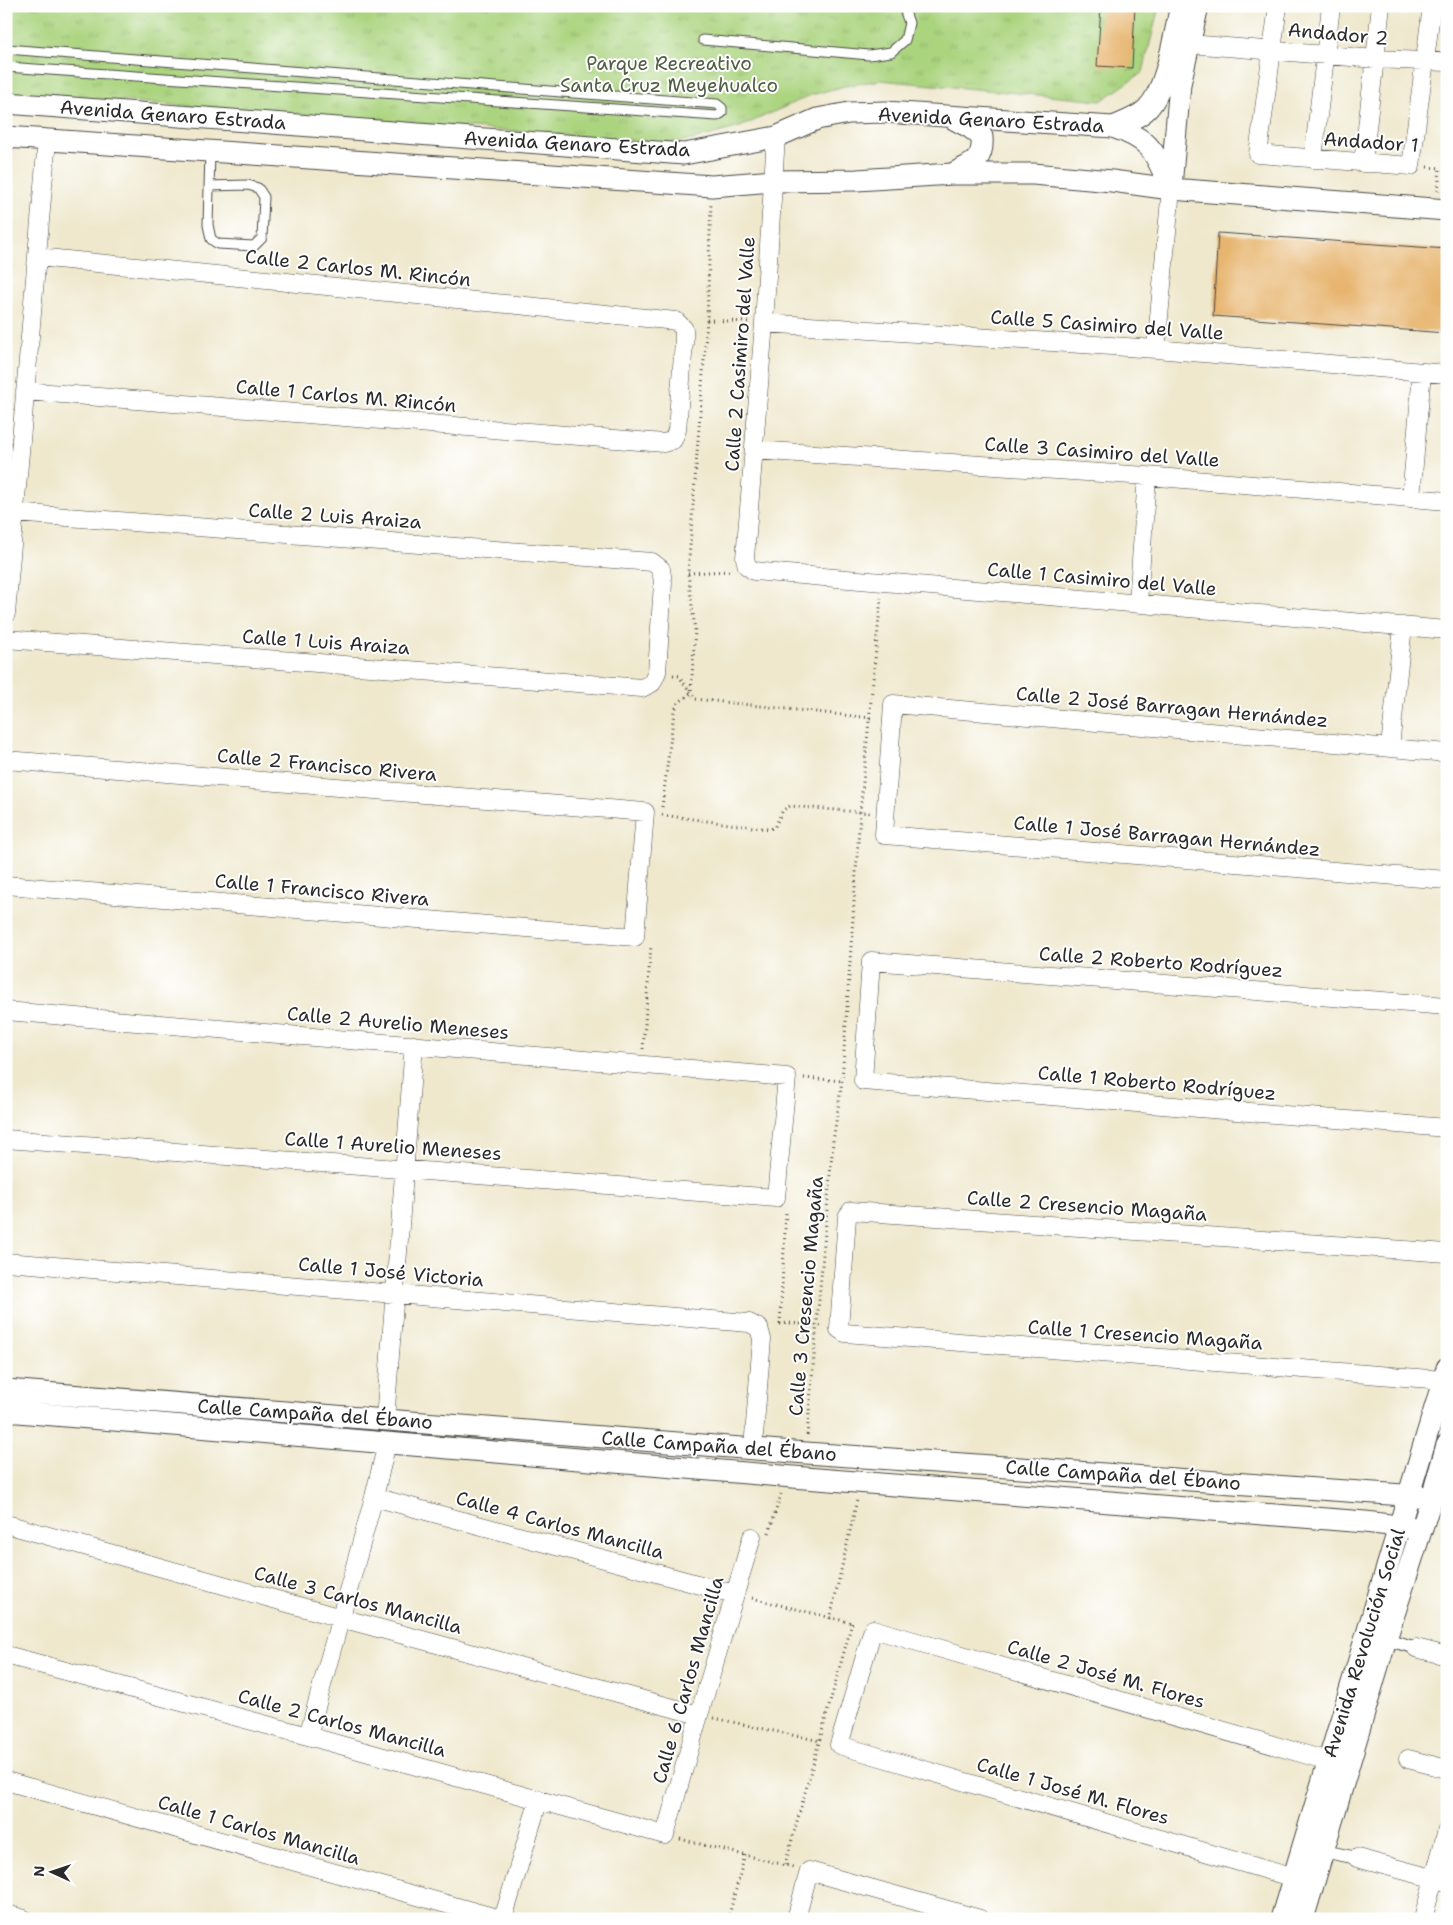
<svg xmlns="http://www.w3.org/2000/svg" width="1453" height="1925" font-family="'Shantell Sans',sans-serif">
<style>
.built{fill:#f5d2c2}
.park{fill:url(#park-tufts);stroke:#6b8055}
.building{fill:#e7b56f}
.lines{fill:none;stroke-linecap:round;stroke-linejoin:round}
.service-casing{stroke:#484743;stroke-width:11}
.pedestrian-casing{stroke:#484743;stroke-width:14}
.minor-casing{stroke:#484743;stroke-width:19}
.tertiary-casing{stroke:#484743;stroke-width:23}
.path{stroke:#484743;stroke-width:3;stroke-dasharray:1 4;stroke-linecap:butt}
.service{stroke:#fff;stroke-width:9}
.pedestrian{stroke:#fff;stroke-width:12}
.minor{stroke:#fff;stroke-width:18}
.tertiary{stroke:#fff;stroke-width:21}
.labels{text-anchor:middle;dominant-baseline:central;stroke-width:4;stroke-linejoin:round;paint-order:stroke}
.street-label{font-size:19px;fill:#2b2b2b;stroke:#fff}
.park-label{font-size:19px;fill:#515e44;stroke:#fff}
</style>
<defs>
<pattern id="park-tufts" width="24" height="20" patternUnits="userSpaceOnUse" patternTransform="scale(1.25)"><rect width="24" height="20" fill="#abd47f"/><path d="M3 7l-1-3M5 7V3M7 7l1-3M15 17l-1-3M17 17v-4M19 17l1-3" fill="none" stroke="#93b66e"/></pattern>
</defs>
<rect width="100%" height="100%" fill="#fff"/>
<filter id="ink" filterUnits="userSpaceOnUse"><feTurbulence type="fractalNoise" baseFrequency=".02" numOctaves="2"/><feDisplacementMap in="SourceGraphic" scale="10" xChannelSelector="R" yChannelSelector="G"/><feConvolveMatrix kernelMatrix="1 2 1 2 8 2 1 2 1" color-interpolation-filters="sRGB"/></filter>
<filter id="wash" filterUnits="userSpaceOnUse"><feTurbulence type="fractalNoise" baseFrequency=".0096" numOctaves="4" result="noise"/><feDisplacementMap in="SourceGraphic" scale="20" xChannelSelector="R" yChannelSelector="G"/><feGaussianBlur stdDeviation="1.12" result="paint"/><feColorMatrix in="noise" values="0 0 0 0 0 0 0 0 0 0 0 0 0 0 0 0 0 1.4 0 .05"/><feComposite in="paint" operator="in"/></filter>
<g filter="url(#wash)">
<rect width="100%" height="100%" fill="#efe8cd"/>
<path class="built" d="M6 145H15L6 235Z"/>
<path class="park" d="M6 6H1159L1143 72 1101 101 880 80 845 86 811 95 740 127 692 140 666 143 6 92Z"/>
<g id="blocks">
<path class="building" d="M1101 6H1135L1132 68 1097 66Z
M1218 233 1447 249 1446 333 1213 316Z"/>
</g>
</g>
<g filter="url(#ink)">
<use href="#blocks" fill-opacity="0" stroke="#484743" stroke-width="1"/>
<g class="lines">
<defs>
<path id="service" d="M703 40 869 55 891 52 905 40 909 23 903 6
M6 49 717 104 722 108V113L717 116 6 67
M209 186 248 185 258 188 264 197 262 238 254 246 218 244 211 239 208 225 210 152"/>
<path id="pedestrian" d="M1386 1639 1416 1648
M1323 1851 1357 1858"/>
<path id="minor" d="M1278 6 1258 154 1411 166 1432 6
M1189 44 1376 59 1447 62
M776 137 764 323 745 558 747 566 754 571 1447 630
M1313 159 1331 6
M1363 163 1381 6
M764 323 1156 349 1447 374
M1156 349 1171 189
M25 391 664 443 673 440 677 430 684 342V329L676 321 37 257
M754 450 1147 476 1447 501
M1411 498 1422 372
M1138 603 1147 476
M6 614 47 140
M6 639 642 688 652 683 657 672 663 583 661 569 652 562 15 513
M1390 747 1403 626
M1447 753 893 704 884 835 1447 880
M6 760 645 812 635 937 6 885
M1447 1006 871 961 863 1081 1447 1128
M6 1011 787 1077 776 1198 6 1139
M6 1262 749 1323 759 1328 762 1339 753 1448
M1443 1380 845 1333 839 1329 847 1217 851 1211 1447 1253
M385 1420 414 1045
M374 1497 734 1594
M6 1524 341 1618 699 1715
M1416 1648 1447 1656
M6 1655 308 1736 665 1835 699 1715 752 1537
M308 1736 374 1497 387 1443
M1408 1759 1447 1769
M6 1781 500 1919
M1357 1858 1447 1882
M1294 1878 839 1745 873 1629 1328 1761
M6 1914 24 1919
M503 1919 539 1799
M796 1919 809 1871 980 1919
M1423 1919 1447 1830"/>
<path id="tertiary" d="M6 103 684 154 776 137 817 119 849 113 885 112 1113 127C1154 141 1154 152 1171 189
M1113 127C1125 122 1138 118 1147 109 1167 89 1174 34 1181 6
M6 137 712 186 774 181 857 180 952 174H1033L1112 181 1171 189 1447 210
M952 174C971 164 984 162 982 137L971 128 954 119
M1171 187 1180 84 1198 6
M6 1390 806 1453 1432 1497
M6 1411 805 1478 1365 1522 1422 1529
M1281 1919 1447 1368
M1303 1919 1386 1639 1432 1497 1447 1445"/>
</defs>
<use href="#service" class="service-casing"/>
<use href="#pedestrian" class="pedestrian-casing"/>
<use href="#minor" class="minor-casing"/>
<use href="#tertiary" class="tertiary-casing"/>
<path class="path" d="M1427 167 1440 168 1438 191
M707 320 748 322
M688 573 732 571
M673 675 679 676 695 699 871 718
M662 807 674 712 678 703 691 693 695 630 688 573 707 320 711 204
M662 815 768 829 774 828 783 810 790 806 870 813
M643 1049 651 945
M804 1078 843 1081
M780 1324 786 1212
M780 1324 789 1323 823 1326
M807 1435 833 1142 842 1081 860 813 881 598
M769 1533 781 1494
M752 1598 852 1623
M830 1619 857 1500
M714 1718 820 1741
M680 1839 793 1867
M785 1865 852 1623
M728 1919 745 1855"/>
<use href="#service" class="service"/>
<use href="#pedestrian" class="pedestrian"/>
<use href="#minor" class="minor"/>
<use href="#tertiary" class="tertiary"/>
</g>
</g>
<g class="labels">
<g class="street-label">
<text transform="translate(1338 34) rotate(5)">Andador 2</text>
<text transform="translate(173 115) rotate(4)">Avenida Genaro Estrada</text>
<text transform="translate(991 120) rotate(3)">Avenida Genaro Estrada</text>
<text transform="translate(1371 142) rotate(4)">Andador 1</text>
<text transform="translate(577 144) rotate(3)">Avenida Genaro Estrada</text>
<text transform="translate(358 268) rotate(6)">Calle 2 Carlos M. Rincón</text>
<text transform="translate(1107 325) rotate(4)">Calle 5 Casimiro del Valle</text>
<text transform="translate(740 354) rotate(-86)">Calle 2 Casimiro del Valle</text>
<text transform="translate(346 396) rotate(5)">Calle 1 Carlos M. Rincón</text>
<text transform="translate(1102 452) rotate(4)">Calle 3 Casimiro del Valle</text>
<text transform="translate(335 516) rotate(4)">Calle 2 Luis Araiza</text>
<text transform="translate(1102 579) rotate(5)">Calle 1 Casimiro del Valle</text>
<text transform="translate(326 642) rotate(4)">Calle 1 Luis Araiza</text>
<text transform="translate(1172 707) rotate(5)">Calle 2 José Barragan Hernández</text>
<text transform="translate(327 765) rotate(5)">Calle 2 Francisco Rivera</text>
<text transform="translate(1167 836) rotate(5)">Calle 1 José Barragan Hernández</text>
<text transform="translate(322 890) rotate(5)">Calle 1 Francisco Rivera</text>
<text transform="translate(1161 962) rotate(4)">Calle 2 Roberto Rodríguez</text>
<text transform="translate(398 1023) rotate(5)">Calle 2 Aurelio Meneses</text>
<text transform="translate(1157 1083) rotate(5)">Calle 1 Roberto Rodríguez</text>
<text transform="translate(393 1146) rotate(4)">Calle 1 Aurelio Meneses</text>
<text transform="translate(1087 1206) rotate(4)">Calle 2 Cresencio Magaña</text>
<text transform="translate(391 1272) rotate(5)">Calle 1 José Victoria</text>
<text transform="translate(806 1296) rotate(-85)">Calle 3 Cresencio Magaña</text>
<text transform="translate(1145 1335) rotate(4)">Calle 1 Cresencio Magaña</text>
<text transform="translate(315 1414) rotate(4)">Calle Campaña del Ébano</text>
<text transform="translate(719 1446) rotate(4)">Calle Campaña del Ébano</text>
<text transform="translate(1123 1475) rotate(4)">Calle Campaña del Ébano</text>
<text transform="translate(560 1525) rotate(15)">Calle 4 Carlos Mancilla</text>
<text transform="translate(358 1600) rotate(15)">Calle 3 Carlos Mancilla</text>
<text transform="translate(1364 1643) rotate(-73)">Avenida Revolución Social</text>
<text transform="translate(1106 1674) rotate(16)">Calle 2 José M. Flores</text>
<text transform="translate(688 1680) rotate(-74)">Calle 6 Carlos Mancilla</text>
<text transform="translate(342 1723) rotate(15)">Calle 2 Carlos Mancilla</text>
<text transform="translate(1073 1791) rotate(16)">Calle 1 José M. Flores</text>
<text transform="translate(259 1830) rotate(16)">Calle 1 Carlos Mancilla</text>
</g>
<g class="park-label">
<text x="669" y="63">Parque Recreativo<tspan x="669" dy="22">Santa Cruz Meyehualco</tspan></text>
</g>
</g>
<rect width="1453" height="1925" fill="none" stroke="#fff" stroke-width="25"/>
<g transform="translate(52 1872) rotate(273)" stroke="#ffffff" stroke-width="4" paint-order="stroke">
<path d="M0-4L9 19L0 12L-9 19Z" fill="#2b2b2b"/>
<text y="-8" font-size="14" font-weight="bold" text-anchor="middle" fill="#2b2b2b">N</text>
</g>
</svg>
